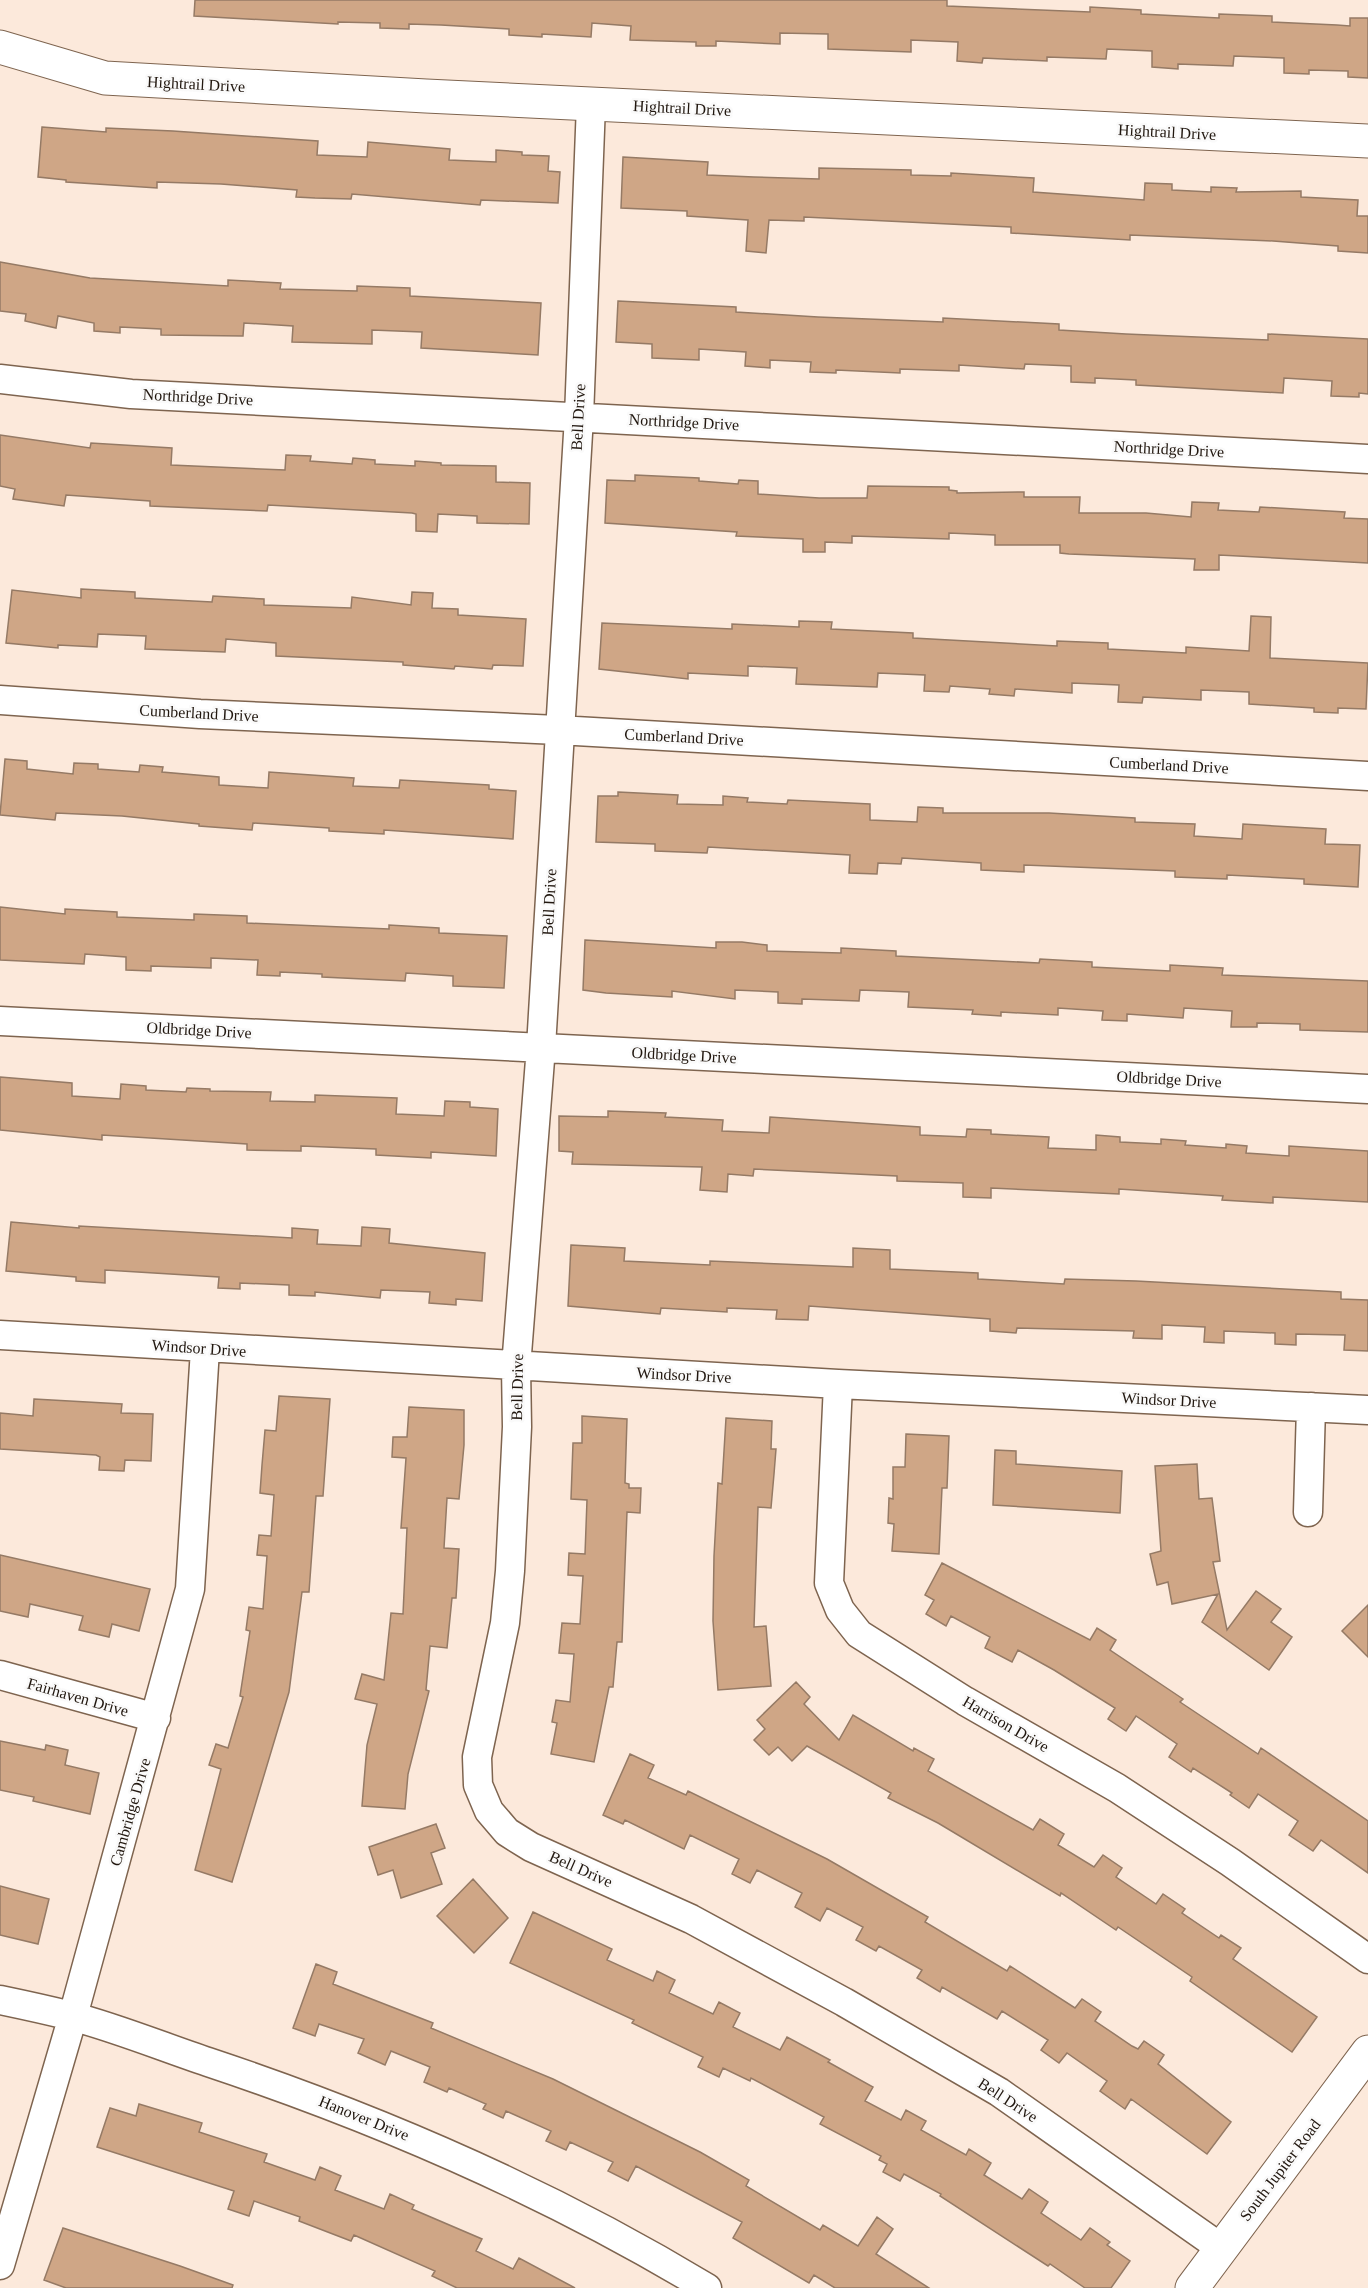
<svg xmlns="http://www.w3.org/2000/svg" width="1368" height="2288" font-family="Georgia,serif">
<style>
.building{fill:#cfa686;stroke:#957a65;stroke-width:1.5}
.lines{fill:none;stroke-linecap:round;stroke-linejoin:round}
.minor-casing{stroke:#7e644f;stroke-width:31}
.tertiary-casing{stroke:#7e644f;stroke-width:35}
.minor{stroke:#fff;stroke-width:28}
.tertiary{stroke:#fff;stroke-width:33}
.labels{text-anchor:middle;dominant-baseline:central;stroke-width:5;stroke-linejoin:round;paint-order:stroke}
.street-label{font-size:16px;fill:#21170f;stroke:#fafafa}
</style>
<rect width="100%" height="100%" fill="#fce9db"/>
<path class="building" d="M195 0H947V6L1090 12V7L1141 10V14L1219 18V14L1272 16V22L1337 25 1350 26V18H1368V78L1348 77V71L1309 70V74L1284 73V58L1234 56 1233 66 1178 64V69L1152 67V51L1107 49 1106 59 1047 57V61L983 58 982 63 957 61 958 42 911 40V52L828 49V34L780 33V44L716 41V46H696V42L630 40 631 26 592 23 591 37 542 34V37L509 35V29L441 25 409 24V29L380 28V23L338 22V24L194 16Z
M42 127 106 132V128L173 131 318 141 317 155 367 157 368 142 450 149 449 160 496 162V150L522 152V155L549 156 548 171 560 172 558 203 481 200 480 205 352 194 351 199 315 198 296 197 297 190 221 184 157 182V188L66 182V180L38 177Z
M623 157 708 162 707 175 754 177 819 179V168L911 170V175L951 176V173L1034 178 1033 192 1144 200 1145 183 1172 184V190L1211 192V187L1237 188 1236 192 1301 191V197L1358 200 1357 216H1368V253L1338 251V246L1273 241 1130 235V240L1011 233V227L804 217V221L769 220 766 253 746 251 748 220 687 216V211L621 208Z
M0 262 90 278 228 286V280L281 283 280 289 357 291V286L410 288V296L541 303 538 355 421 348 422 332 372 330V344L292 342 293 326 244 323 243 336 161 335V329L120 327V333L94 331V323L58 316 56 328 25 321 26 314 0 311Z
M618 301 736 307V312L818 317 943 322V318L1059 324V330L1126 334 1268 340V334L1368 339V394L1359 393V397L1331 396 1332 381 1284 378 1283 393 1136 385V380L1095 378V383L1071 382V366L1025 364 1024 369 959 365V371L900 369V373L836 370V373L810 372 811 362 770 360V368L745 366 746 352 699 349V360L652 358V344L616 342Z
M0 435 90 448 91 443 172 448 171 465 285 470 286 455 311 456 310 461 352 464 353 458 375 460V464L415 466V461L441 463V465L496 466V482L530 483 529 524 477 523V516L438 514 437 532 416 531V514L412 513 268 505 267 511 150 506V501L66 495 64 506 13 499 15 489 0 486Z
M635 475 699 478V481L738 484 739 480 758 481V494L819 498H867L868 486 949 487V490L957 491V493L1024 492V497H1080L1079 513H1146L1191 517 1192 502 1219 503 1218 510 1259 512 1260 507 1345 512 1344 518 1368 519V563L1219 555V570H1194L1195 559 1069 554 1060 553V545H995V535L949 533V539L852 536V543L825 542V552H803V539L736 536 737 532 605 523 607 480 635 481Z
M81 589 135 592V598L212 602 213 596 264 599V605L351 608 352 597 411 605 412 592 433 593 432 608 458 609V615L526 619 523 666 493 665 492 669 455 666 454 669 403 665V662L276 656V643L226 639 225 652 145 649 146 636 98 634 97 647 58 645V648L6 643 12 590 81 598Z
M1251 616 1271 617 1270 658 1368 663 1366 709 1338 708V713L1314 712V708L1249 704V692L1201 690V700L1143 697 1142 703 1118 702 1119 685 1072 683V693L1015 689 1014 696 989 694 990 689 950 686 949 692 924 691 925 675 878 673 877 687 796 684 797 668 748 666V676L688 673V679L599 669 602 623 732 629V624L799 627V621L832 622 831 629 913 633V638L1057 646V641L1108 643V649L1186 653V647L1249 651Z
M5 759 27 761V769L73 774 74 763 98 764V769L139 772 140 765 163 767 162 772 219 777V785L268 788 269 772 354 778 353 786 399 788 400 780 489 785V789L516 791 513 839 384 830V834L329 831V828L253 823 252 830 199 826V824L122 816 56 813 55 820 0 815Z
M618 792 678 795 677 804 723 805V796L748 798 747 802 787 804 788 800 870 804V820L917 822 918 807 943 808V813H1049L1135 818V822L1195 824 1194 836 1242 839 1243 824 1326 829 1325 844 1360 845 1358 887 1304 884V879L1227 875V879L1175 877V871L1024 865V872L981 870V863L902 858 901 864 878 863 877 874 849 873 850 855 708 847 707 853 655 851V844L596 842 598 796H618Z
M0 907 65 914V909L117 912V917L194 920V914L247 916V923L389 929V925L439 928V933L507 936 504 988 453 986V976L406 973 405 981 322 977V974L280 972V976L257 975 258 960 211 958V968L151 966V971L126 970V957L85 954 84 964 0 960Z
M585 940 716 948V942H742L767 945V951L841 953V948L896 951V956L1039 963 1040 959 1092 962V967L1170 971V965L1223 968 1222 975 1368 981V1032L1300 1030V1024L1257 1023V1027H1231L1232 1011 1184 1008 1183 1018 1127 1014V1021L1102 1020 1103 1011 1058 1008V1015L1001 1012V1016L972 1014 973 1010 908 1007 909 992 860 990 859 1001 802 999V1004L778 1003V992L735 990V999L672 991V997L606 993 583 990Z
M0 1077 72 1083V1096L120 1099 121 1084 146 1086V1090L186 1092 187 1088 210 1089V1091L271 1092 270 1101 315 1102V1095L397 1098 396 1114 444 1116 445 1101 470 1102V1107L498 1109 496 1156 431 1152V1158L376 1155V1149L301 1146V1151L247 1150V1144L102 1135V1140L0 1130Z
M608 1111 666 1113 665 1117 723 1120 722 1131 769 1133 770 1117 920 1127V1135L966 1137 967 1129 991 1130V1134L1049 1137 1048 1148 1096 1150V1135L1120 1137V1142L1161 1144V1139L1186 1141 1185 1145 1226 1148V1144L1247 1146 1246 1153 1289 1156V1146L1368 1151V1202L1273 1197V1203L1222 1200 1223 1196 1119 1189V1194L991 1188V1198L963 1197V1183L897 1181V1176L754 1169 753 1176 728 1174 727 1192 700 1190 702 1167 572 1164 573 1152 559 1151V1116L608 1117Z
M11 1222 79 1228V1226L292 1238V1228L318 1230 317 1244 361 1246 362 1227 390 1229 389 1243 485 1253 482 1301 456 1299V1305L429 1303 430 1292 381 1290 380 1298 315 1292V1296L289 1295V1285L240 1283V1289L218 1288 219 1277 105 1270V1283L76 1281V1277L6 1271Z
M571 1245 625 1248 624 1261 710 1265V1261L853 1267V1248L890 1250V1269L978 1273V1279L1064 1284 1065 1279 1136 1281 1341 1292V1299L1368 1300V1351L1344 1350 1345 1335 1296 1334V1345L1275 1344V1333L1224 1331V1343L1204 1342 1205 1327 1162 1325V1339L1133 1338 1134 1331 1017 1328 1016 1333 990 1331V1319L809 1306 808 1320 776 1319 777 1310 727 1308V1312L661 1308 660 1314 568 1306Z
M279 1396 330 1399 323 1496H316L309 1592H302L289 1692 232 1882 195 1870 221 1769 209 1765 216 1744 228 1748 243 1697 240 1696 250 1631 246 1630 249 1607 263 1609 267 1556 257 1555 259 1535 271 1536 274 1495 260 1493 262 1465 265 1430 276 1431Z
M34 1399 122 1404 121 1413 153 1414 151 1461 125 1460 124 1471 99 1470 100 1457 96 1455 0 1449V1413L33 1416Z
M409 1407 464 1410V1445L459 1499 447 1498 444 1548 459 1549 456 1598H452L447 1648 430 1646 426 1690 429 1691 408 1774 405 1809 362 1806 367 1745 377 1704 355 1699 362 1674 384 1680 391 1613 403 1614 407 1528H401L406 1458 392 1457 393 1437H407Z
M582 1416 627 1419 625 1483 629 1484V1488H641L640 1513 627 1512 622 1642H617L613 1687H609L594 1762 551 1754 557 1723 552 1722 556 1700 570 1702 574 1654 559 1653 562 1623 580 1624 583 1576 568 1575 569 1553 585 1554 587 1500 571 1499 573 1443H582Z
M726 1418 772 1421 771 1449H776L774 1474 771 1508 758 1507 754 1627 766 1626 771 1686 718 1690 713 1621 714 1556 718 1483 722 1484Z
M906 1434 949 1436 947 1488H942L939 1554 892 1551 894 1524 888 1523 889 1498 893 1499V1467H905Z
M995 1450 1016 1451V1464L1122 1471 1120 1513 993 1505Z
M1197 1464 1199 1499 1212 1498 1220 1561 1213 1562 1227 1630 1256 1591 1281 1609 1271 1622 1292 1637 1269 1670 1202 1622 1218 1594 1172 1604 1168 1582 1157 1585 1150 1554 1161 1551 1155 1466Z
M0 1555 150 1589 139 1631 112 1624 109 1637 79 1630 83 1616 30 1604 28 1617 0 1611Z
M942 1563 1090 1640 1097 1628 1116 1640 1110 1650 1183 1699 1180 1702 1258 1754 1261 1748 1368 1821V1873L1321 1840 1313 1851 1289 1835 1298 1821 1258 1794 1249 1808 1230 1795 1232 1793 1193 1768 1191 1772 1169 1757 1177 1744 1136 1716 1126 1731 1108 1719 1115 1708 1054 1670 1018 1650 1012 1662 985 1648 990 1637 951 1616 946 1626 926 1614 934 1600 925 1595Z
M1368 1605V1657L1342 1631Z
M796 1682 810 1697 804 1704 839 1740 853 1715 913 1751 914 1748 934 1759 928 1771 1033 1830 1040 1819 1064 1834 1058 1845 1094 1867 1103 1855 1122 1868 1116 1877 1156 1904 1163 1894 1185 1909 1182 1913 1219 1938 1221 1935 1241 1948 1233 1959 1317 2017 1292 2052 1190 1981 1192 1977 1118 1927 1116 1930 1061 1893 1060 1896 938 1823 888 1798 891 1793 807 1746 792 1761 778 1747 769 1755 754 1740 765 1729 757 1720Z
M0 1741 45 1750 46 1745 68 1750 65 1765 99 1773 90 1814 33 1801 34 1797 0 1790Z
M630 1754 654 1765 648 1778 686 1795 688 1791 827 1859 928 1917 925 1922 1007 1971 1010 1966 1075 2008 1082 1999 1101 2012 1095 2021 1132 2046 1138 2049 1144 2041 1164 2055 1158 2064 1231 2122 1207 2154 1131 2099 1125 2109 1100 2091 1107 2081 1067 2053 1059 2063 1041 2050 1048 2040 1002 2011 997 2019 942 1987 940 1992 917 1978 922 1970 879 1946 876 1951 856 1940 863 1927 827 1908 820 1921 795 1907 802 1893 757 1870 750 1883 732 1874 739 1859 690 1835 684 1849 625 1820 623 1824 603 1815Z
M436 1824 445 1848 431 1853 442 1884 401 1898 393 1870 378 1875 369 1847Z
M473 1879 508 1918 474 1953 437 1916Z
M0 1886 49 1899 38 1944 0 1935Z
M533 1912 612 1949 607 1960 653 1981 657 1971 675 1980 669 1993 713 2014 719 2002 740 2013 733 2027 780 2050 787 2037 830 2060 828 2062 873 2087 865 2101 901 2120 906 2110 926 2121 921 2130 966 2155 969 2149 991 2163 984 2175 1022 2199 1029 2189 1048 2202 1041 2213 1081 2240 1090 2228 1110 2242 1107 2245 1130 2261 1111 2288H1085L1050 2264 1048 2266 940 2196 941 2194 904 2174 900 2181 883 2172 887 2164 879 2160 881 2156 820 2124 824 2117 751 2078 750 2081 723 2068 719 2077 698 2067 703 2057 632 2023 634 2020 510 1963Z
M316 1964 337 1972 333 1984 433 2023 431 2028 553 2079 700 2152 749 2180 746 2186 820 2230 823 2225 858 2246 877 2217 893 2229 876 2254 929 2288H835L814 2275 809 2283 733 2238 742 2222 636 2166 628 2181 608 2171 613 2162 570 2142 566 2150 546 2141 551 2131 506 2111 503 2118 483 2109 486 2104 449 2088 447 2092 424 2082 430 2067 391 2051 385 2065 358 2053 364 2039 319 2024 315 2036 293 2028Z
M139 2104 202 2123 199 2132 267 2154 264 2162 315 2180 320 2167 341 2176 335 2190 384 2209 390 2194 414 2205 412 2209 482 2239 476 2251 513 2269 519 2258 575 2288H457L432 2276 435 2271 354 2235 351 2241 299 2221 300 2217 254 2201 249 2216 228 2209 234 2191 97 2147 110 2108 136 2116Z
M63 2228 180 2266 233 2285 232 2288H66L44 2280Z"/>
<g class="lines">
<defs>
<path id="minor" d="M591 104 579 417 541 1047 516 1367 517 1427 510 1571 505 1623 477 1757 478 1785 489 1811 507 1832 531 1847 691 1919 844 2002 999 2092 1221 2248
M0 379 131 394 1368 459
M0 700 200 714 558 730 1368 776
M0 1021 1368 1089
M0 1335 838 1384 1368 1410
M838 1384 829 1583 840 1610 859 1634 965 1701 1117 1788 1230 1862 1368 1959
M1308 1512 1311 1407
M0 1675 156 1718
M0 2000C24 2005 47 2010 71 2016 117 2028 163 2047 208 2062 382 2120 550 2193 707 2288
M0 2265 73 2016 190 1589 205 1349"/>
<path id="tertiary" d="M0 47 105 78 426 96 1368 141
M1192 2288 1368 2052"/>
</defs>
<use href="#minor" class="minor-casing"/>
<use href="#tertiary" class="tertiary-casing"/>
<use href="#minor" class="minor"/>
<use href="#tertiary" class="tertiary"/>
</g>
<g class="labels">
<g class="street-label">
<text transform="translate(196 84) rotate(3)">Hightrail Drive</text>
<text transform="translate(682 108) rotate(3)">Hightrail Drive</text>
<text transform="translate(1167 132) rotate(3)">Hightrail Drive</text>
<text transform="translate(198 397) rotate(3)">Northridge Drive</text>
<text transform="translate(578 417) rotate(-87)">Bell Drive</text>
<text transform="translate(684 422) rotate(3)">Northridge Drive</text>
<text transform="translate(1169 449) rotate(3)">Northridge Drive</text>
<text transform="translate(199 713) rotate(3)">Cumberland Drive</text>
<text transform="translate(684 737) rotate(3)">Cumberland Drive</text>
<text transform="translate(1169 765) rotate(3)">Cumberland Drive</text>
<text transform="translate(549 902) rotate(-87)">Bell Drive</text>
<text transform="translate(199 1030) rotate(3)">Oldbridge Drive</text>
<text transform="translate(684 1055) rotate(3)">Oldbridge Drive</text>
<text transform="translate(1169 1079) rotate(3)">Oldbridge Drive</text>
<text transform="translate(199 1348) rotate(4)">Windsor Drive</text>
<text transform="translate(684 1375) rotate(3)">Windsor Drive</text>
<text transform="translate(517 1387) rotate(-89)">Bell Drive</text>
<text transform="translate(1169 1400) rotate(3)">Windsor Drive</text>
<text transform="translate(78 1697) rotate(16)">Fairhaven Drive</text>
<text transform="translate(1006 1724) rotate(30)">Harrison Drive</text>
<text transform="translate(130 1812) rotate(-74)">Cambridge Drive</text>
<text transform="translate(581 1869) rotate(24)">Bell Drive</text>
<text transform="translate(1008 2100) rotate(33)">Bell Drive</text>
<text transform="translate(364 2118) rotate(22)">Hanover Drive</text>
<text transform="translate(1280 2170) rotate(-53)">South Jupiter Road</text>
</g>
</g>
</svg>
